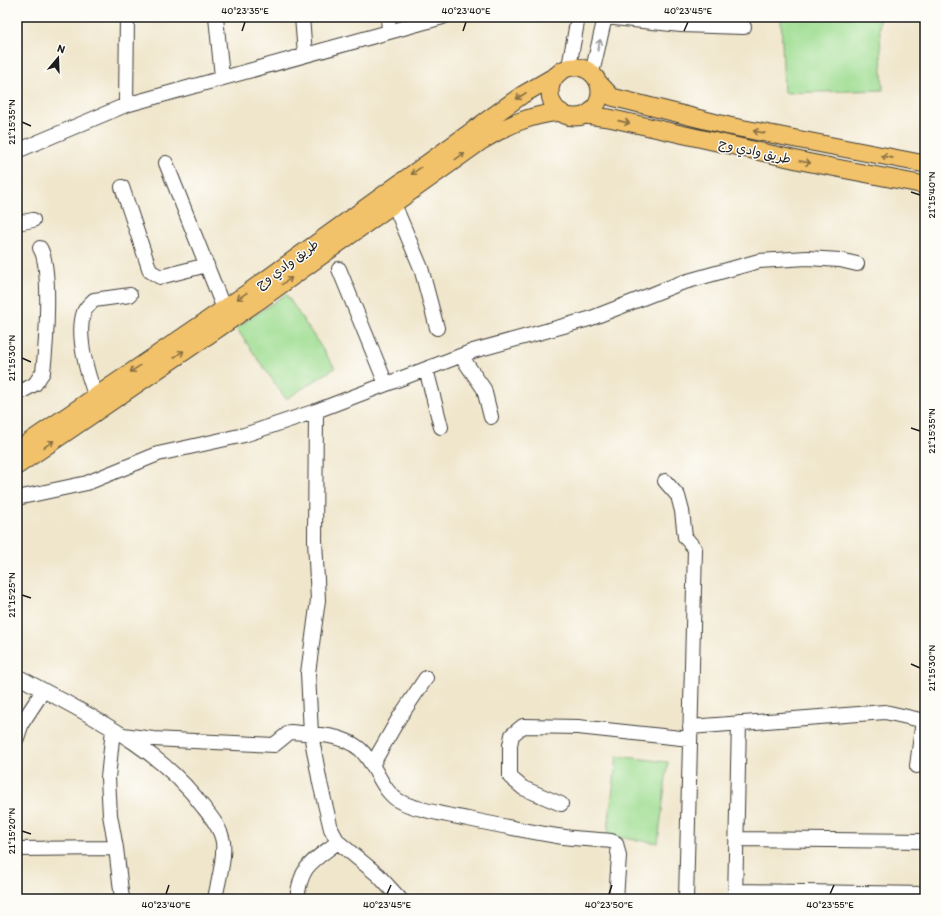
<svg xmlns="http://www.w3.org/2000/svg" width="942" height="916" font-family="Itim,'Playpen Sans Arabic',sans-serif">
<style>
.green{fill:#9edd91;stroke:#5d7c56}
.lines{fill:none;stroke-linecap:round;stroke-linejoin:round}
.minor-casing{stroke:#3c3a36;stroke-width:16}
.major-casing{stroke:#3c3a36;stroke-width:19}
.minor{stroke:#fff;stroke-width:14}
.major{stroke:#f2c26a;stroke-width:17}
.oneway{stroke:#999}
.oneway2{stroke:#876f43}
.ticks{fill:none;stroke:#1c1c1c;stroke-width:1.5}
.labels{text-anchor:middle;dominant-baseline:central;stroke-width:3;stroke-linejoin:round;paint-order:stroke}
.street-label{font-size:13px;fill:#1c1c1c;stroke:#fdfcf7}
.neatline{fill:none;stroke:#1c1c1c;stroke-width:1.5}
.ticks-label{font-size:10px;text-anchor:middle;fill:#1c1c1c}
</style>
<rect width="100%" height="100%" fill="#fdfcf7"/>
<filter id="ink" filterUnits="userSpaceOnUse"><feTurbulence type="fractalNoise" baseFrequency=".025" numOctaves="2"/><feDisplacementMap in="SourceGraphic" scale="8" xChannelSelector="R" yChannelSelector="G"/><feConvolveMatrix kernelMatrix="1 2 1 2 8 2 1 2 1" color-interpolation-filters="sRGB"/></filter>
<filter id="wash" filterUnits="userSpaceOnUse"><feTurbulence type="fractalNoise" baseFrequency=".012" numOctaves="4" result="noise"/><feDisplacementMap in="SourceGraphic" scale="16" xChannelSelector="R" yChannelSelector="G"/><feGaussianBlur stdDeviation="0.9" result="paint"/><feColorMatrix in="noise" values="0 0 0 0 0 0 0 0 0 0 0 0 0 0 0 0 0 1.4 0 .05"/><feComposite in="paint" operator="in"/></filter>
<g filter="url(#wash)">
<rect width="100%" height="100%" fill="#f0e6cc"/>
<path class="green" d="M781 17H879L883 90 784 93Z
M286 294 335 368 286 399 236 328Z
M617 756 668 762 658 843 607 836Z"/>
</g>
<g filter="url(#ink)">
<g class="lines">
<defs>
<path id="minor" d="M216 17 222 77
M302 17 305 54
M388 17 389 32
M605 17 681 25 744 27
M569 67 578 17
M592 73 605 17
M126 105 127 17
M17 151 126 105 443 17
M166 163 224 309
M122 187 150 271 160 277 207 265
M394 204 421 268 437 328
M17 223 33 220
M339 269 386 384
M461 356 484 389 491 417
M426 369 441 427
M17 394 35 384 43 372C46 347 52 267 40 248
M96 396C87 375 76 334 84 312 86 307 90 304 94 300L130 295
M316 411 315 540 318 600 308 673 311 734 320 783 331 829 338 842 378 875 400 899
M665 481 678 496 682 511 685 537 695 549 686 899
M17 498 87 483 158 454 244 435 316 411 473 351 589 319 681 283 759 261 807 258 840 260 857 264
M17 676C84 713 158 745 204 808 212 818 221 829 223 842 225 860 218 881 215 899
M690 727 885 712 925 721
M113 729 108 778 110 815 116 848 122 899
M123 735 153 739 274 745 290 732C314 734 351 734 366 756 378 771 384 795 403 803 422 811 447 815 468 819 497 825 527 831 557 836 575 839 593 839 611 841L616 843 619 856 616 899
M17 738 22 723 43 691
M372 765 399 718 426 678
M917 766 923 720
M561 804 523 788 510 777V745L512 735 523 726 578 727 690 739
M736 839 925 841
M17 849 116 848
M735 891 925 894
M297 899C301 864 312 862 338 842
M735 899 739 723"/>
<path id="major" d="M550 92a25 25 0 1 1 50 0a25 25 0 1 1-50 0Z
M598 82 612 97 729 126 925 164
M585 115 609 118 806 162 925 185
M17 450 250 291 522 95 555 76
M17 466 257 302 480 142C508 125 528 115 561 112"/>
</defs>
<use href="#minor" class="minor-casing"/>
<use href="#major" class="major-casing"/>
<use href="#minor" class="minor"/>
<use href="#major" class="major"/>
</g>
<defs><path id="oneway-shaft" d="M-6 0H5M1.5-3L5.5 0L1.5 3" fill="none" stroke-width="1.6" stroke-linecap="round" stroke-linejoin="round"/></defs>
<use class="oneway" href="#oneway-shaft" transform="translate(599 45) rotate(-77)"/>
<g class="oneway2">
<use href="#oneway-shaft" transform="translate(521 96) rotate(147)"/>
<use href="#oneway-shaft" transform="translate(624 122) rotate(13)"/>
<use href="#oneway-shaft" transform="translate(759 132) rotate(-169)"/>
<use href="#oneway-shaft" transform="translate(460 156) rotate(-36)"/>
<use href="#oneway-shaft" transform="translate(887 157) rotate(-169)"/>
<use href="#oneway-shaft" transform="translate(805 162) rotate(12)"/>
<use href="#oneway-shaft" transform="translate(416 171) rotate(144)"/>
<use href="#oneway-shaft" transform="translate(287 281) rotate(-35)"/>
<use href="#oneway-shaft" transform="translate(242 296) rotate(146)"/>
<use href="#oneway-shaft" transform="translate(179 354) rotate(-34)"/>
<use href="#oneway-shaft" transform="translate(135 369) rotate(146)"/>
<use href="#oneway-shaft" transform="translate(49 444) rotate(-35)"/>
</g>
</g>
<path class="ticks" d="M242 31 245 22M463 31 466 22M684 31 688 22M22 122 31 126M911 192 920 195M22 358 31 362M911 428 920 431M22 595 31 598M911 664 920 668M22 831 31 834M166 894 169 885M387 894 391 885M609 894 612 885M830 894 834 885"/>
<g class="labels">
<g class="street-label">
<text transform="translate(755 151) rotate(13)">طريق وادي وج</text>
<text transform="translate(287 264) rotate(-36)">طريق وادي وج</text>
</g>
</g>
<rect width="942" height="916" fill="none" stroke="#fdfcf7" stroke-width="44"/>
<g transform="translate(58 58) rotate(19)" stroke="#fdfcf7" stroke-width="3" paint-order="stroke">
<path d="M0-3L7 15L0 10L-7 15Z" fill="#1c1c1c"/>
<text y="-6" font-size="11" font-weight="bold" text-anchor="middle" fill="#1c1c1c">N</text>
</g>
<rect x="22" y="22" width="898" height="872" class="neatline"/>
<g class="ticks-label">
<text x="245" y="14">40°23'35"E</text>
<text x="466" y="14">40°23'40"E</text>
<text x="688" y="14">40°23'45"E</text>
<text transform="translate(11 122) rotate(-90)" y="4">21°15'35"N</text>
<text transform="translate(931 195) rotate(-90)" y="4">21°15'40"N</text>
<text transform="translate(11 358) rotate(-90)" y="4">21°15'30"N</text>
<text transform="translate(931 431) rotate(-90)" y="4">21°15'35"N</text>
<text transform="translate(11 595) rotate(-90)" y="4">21°15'25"N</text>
<text transform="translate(931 668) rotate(-90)" y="4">21°15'30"N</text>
<text transform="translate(11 831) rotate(-90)" y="4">21°15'20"N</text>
<text x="166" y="908">40°23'40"E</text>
<text x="387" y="908">40°23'45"E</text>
<text x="609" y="908">40°23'50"E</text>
<text x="830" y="908">40°23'55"E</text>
</g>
</svg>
